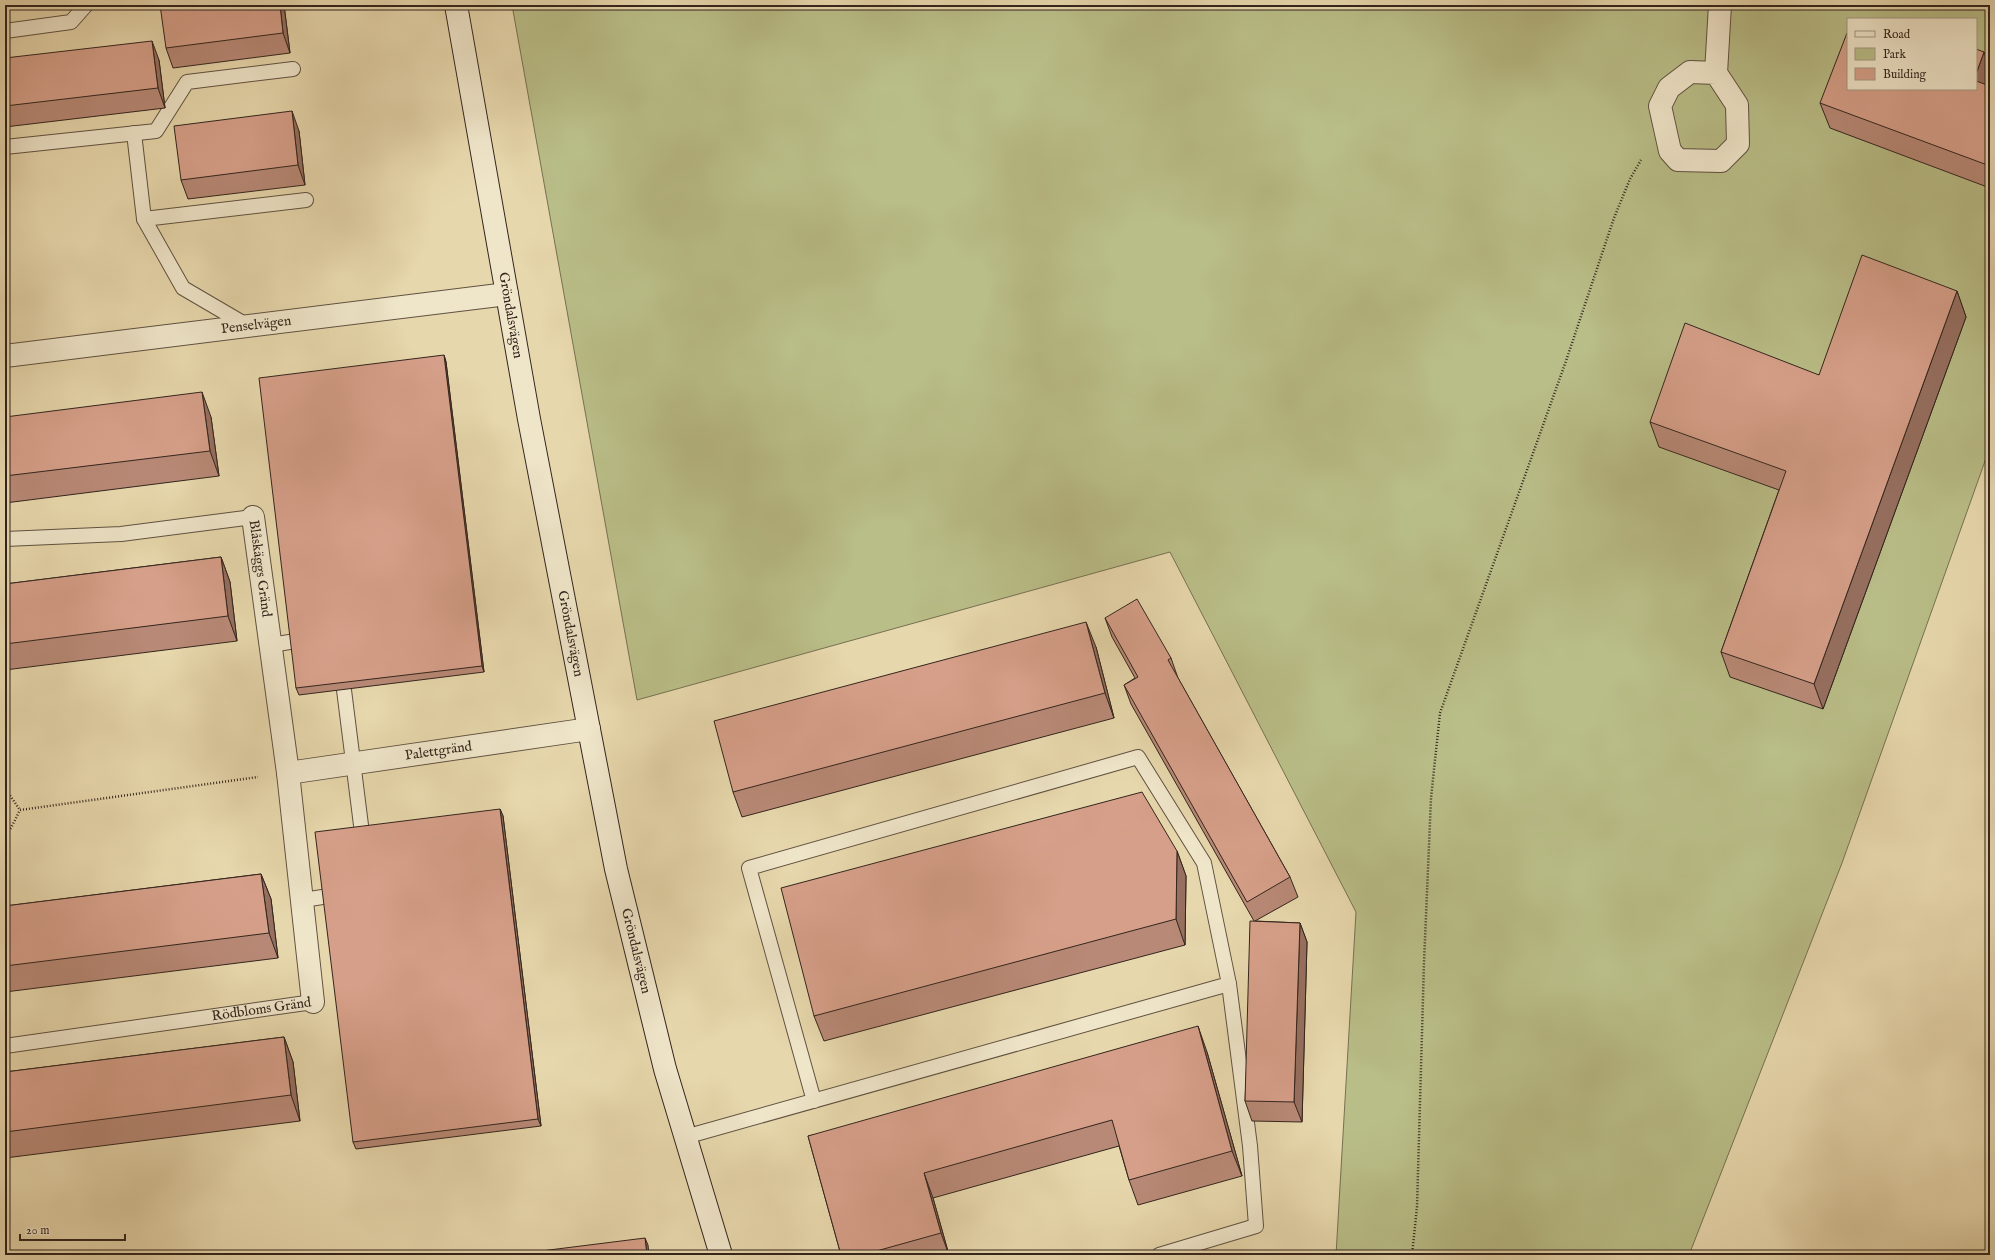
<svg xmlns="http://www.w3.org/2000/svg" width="1995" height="1260" font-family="'IM FELL English',serif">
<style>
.green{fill:#b9bd87;stroke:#767152;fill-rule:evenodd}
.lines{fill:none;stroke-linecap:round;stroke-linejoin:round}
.lane-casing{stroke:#605241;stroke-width:16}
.street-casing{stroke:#605241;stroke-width:24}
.secondary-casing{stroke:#33251d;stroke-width:24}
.path{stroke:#33251d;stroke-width:2.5;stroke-dasharray:1 2;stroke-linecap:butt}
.lane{stroke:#efe5c9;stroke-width:14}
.street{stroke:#efe5c9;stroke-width:22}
.secondary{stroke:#efe5c9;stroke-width:22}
.wall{fill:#b88976;stroke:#33251d}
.shaded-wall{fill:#966f60;stroke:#33251d}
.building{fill:#d69f89;stroke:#33251d}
.labels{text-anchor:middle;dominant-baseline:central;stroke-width:3;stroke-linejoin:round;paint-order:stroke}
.street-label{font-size:14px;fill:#33251d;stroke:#efe5c9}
</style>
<rect width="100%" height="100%" fill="#e7d7ac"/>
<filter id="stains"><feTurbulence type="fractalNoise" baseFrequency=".005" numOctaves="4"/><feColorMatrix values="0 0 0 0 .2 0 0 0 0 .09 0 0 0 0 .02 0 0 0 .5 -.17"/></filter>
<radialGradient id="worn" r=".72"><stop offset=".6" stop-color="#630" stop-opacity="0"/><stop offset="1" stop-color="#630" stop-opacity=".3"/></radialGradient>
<path class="green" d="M512 5H1990V447L1842 863 1689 1255H1336L1356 912 1170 552 637 700ZM1848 19H1976V89H1848Z"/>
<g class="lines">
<defs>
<g id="lane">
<path d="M5 31 71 22 86 5"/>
<path d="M134 133 144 219 183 288 248 326"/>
<path d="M5 147 156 131 187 82 293 69"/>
<path d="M144 219 306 200"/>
<path d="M5 539 121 534 253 517"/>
<path d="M271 645 308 639"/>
<path d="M344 690 362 833"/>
<path d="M303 900 342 894"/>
<path id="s1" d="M5 1046 313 1002"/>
<path d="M685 1137 1229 984 1204 863 1138 757 749 868 814 1101"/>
<path d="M1159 1255 1256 1226 1250 1146 1229 984"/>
</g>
<g id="street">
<path d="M1716 73 1737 105 1738 144 1721 161 1678 160 1670 151 1660 106 1669 88 1690 72 1716 73 1720 5"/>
<path id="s2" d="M5 356 507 294"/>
<path id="s3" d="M253 517 288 773 313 1002"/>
<path id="s4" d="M288 773 589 729"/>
</g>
<g id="secondary">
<path id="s5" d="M456 5 529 419 616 869 665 1069 721 1255"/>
</g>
</defs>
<use href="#lane" class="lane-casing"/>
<use href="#street" class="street-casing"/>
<use href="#secondary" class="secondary-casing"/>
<path class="path" d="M5 788 20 810
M20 810 258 777
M5 836 11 828 20 810
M1412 1255 1417 1207 1424 963 1431 798 1440 713 1566 361 1614 218 1630 179 1641 160"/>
<use href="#lane" class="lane"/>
<use href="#street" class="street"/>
<use href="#secondary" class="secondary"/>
</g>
<path class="wall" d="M5 5H42L5 10Z
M284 5 290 53 173 68 166 48Z
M1984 52 1990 68V188L1830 128 1820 103 1848 89Z
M5 58 159 60 165 108 5 127Z
M299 131 305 185 188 199 181 180Z
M1957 291 1966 317 1823 709 1730 677 1721 652 1779 490 1659 447 1650 422 1819 375Z
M444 355 446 362 484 672 299 695 296 688Z
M5 417H211L219 476 5 503Z
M221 557 230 582 237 641 5 670V584Z
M1105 618 1171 658 1178 678 1290 877 1298 897 1255 921 1300 923 1307 942 1302 1122 1252 1121 1245 1101 1254 921 1131 704 1124 685 1135 678 1112 637Z
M1096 647 1114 718 742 817 733 792Z
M500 809 503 816 541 1126 356 1149 353 1142Z
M1177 851 1186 876 1185 945 824 1041 814 1016Z
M261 874 271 899 278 958 5 992V906Z
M284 1037 293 1062 300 1121 5 1158V1072Z
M1207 1052 1242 1176 1138 1205 1129 1180 1119 1146 933 1198 949 1255H841L808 1136Z"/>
<path class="shaded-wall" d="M280 5H284L290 53 283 33Z
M152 41 159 60 165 108 158 88Z
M1984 52 1990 68V87H1976V74Z
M292 111 299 131 305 185 298 165Z
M1957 291 1966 317 1823 709 1814 684Z
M444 355 446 362 484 672 482 666Z
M202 392 211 417 219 476 210 451Z
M221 557 230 582 237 641 228 616Z
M1086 622 1096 647 1114 718 1105 693Z
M500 809 503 816 541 1126 538 1119Z
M1177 851 1186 876 1185 945 1176 919Z
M261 874 271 899 278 958 269 933Z
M1300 923 1307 942 1302 1122 1294 1102Z
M1198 1026 1207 1052 1242 1176 1232 1151Z
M284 1037 293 1062 300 1121 291 1095Z
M924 1173 933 1198 949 1255 941 1233Z
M645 1238 648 1245 649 1255H647Z"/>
<path class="building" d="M160 5H280L283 33 166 48Z
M1847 33H1848V89H1976V81L1990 86V166L1820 103Z
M152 41 158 88 5 106V58Z
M1976 49 1984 52 1976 74Z
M292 111 298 165 181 180 174 126Z
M1862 255 1957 291 1814 684 1721 652 1786 471 1650 422 1685 323 1819 375Z
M444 355 482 666 296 688 259 378Z
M202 392 210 451 5 476V417Z
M221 557 228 616 5 644V584Z
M1137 599 1171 658 1168 660 1290 877 1247 902 1124 685 1138 677 1105 618Z
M1086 622 1105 693 733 792 714 721Z
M1142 792 1177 851 1176 919 814 1016 781 888Z
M500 809 538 1119 353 1142 315 832Z
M261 874 269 933 5 966V906Z
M1250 921 1300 923 1294 1102 1245 1101Z
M1198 1026 1232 1151 1129 1180 1112 1120 924 1173 941 1233 862 1255H841L808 1136Z
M284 1037 291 1095 5 1132V1072Z
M645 1238 647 1255H509Z"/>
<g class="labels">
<g class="street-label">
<text stroke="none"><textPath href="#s5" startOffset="315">Gröndalsvägen</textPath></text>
<text stroke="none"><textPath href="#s2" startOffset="253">Penselvägen</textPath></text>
<text stroke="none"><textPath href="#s3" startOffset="52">Blåskäggs Gränd</textPath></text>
<text stroke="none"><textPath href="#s5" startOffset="639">Gröndalsvägen</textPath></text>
<text stroke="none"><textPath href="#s4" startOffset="152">Palettgränd</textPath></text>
<text stroke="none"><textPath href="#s5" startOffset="963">Gröndalsvägen</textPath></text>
<text stroke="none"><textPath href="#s1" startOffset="259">Rödbloms Gränd</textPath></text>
</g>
</g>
<rect width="1995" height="1260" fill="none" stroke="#e7d7ac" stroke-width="20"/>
<rect x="6" y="6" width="1983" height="1248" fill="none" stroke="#33251d" stroke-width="2"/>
<rect x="10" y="10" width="1975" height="1240" fill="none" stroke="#33251d"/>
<rect x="1847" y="18" width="130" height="72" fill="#efe5c9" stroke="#a49884"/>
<rect x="1855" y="31" width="20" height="6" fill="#efe5c9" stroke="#a49884"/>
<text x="1883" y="38" font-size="12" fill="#33251d">Road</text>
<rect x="1855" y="48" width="20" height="12" fill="#b9bd87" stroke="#a49884"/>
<text x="1883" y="58" font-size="12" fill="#33251d">Park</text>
<rect x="1855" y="68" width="20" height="12" fill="#d69f89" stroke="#a49884"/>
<text x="1883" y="78" font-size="12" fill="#33251d">Building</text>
<path d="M20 1234v6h105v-6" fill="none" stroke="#33251d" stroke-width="2"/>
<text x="26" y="1234" font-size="12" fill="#33251d" stroke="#efe5c9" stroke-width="3" paint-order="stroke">20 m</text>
<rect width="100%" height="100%" filter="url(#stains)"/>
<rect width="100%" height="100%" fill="url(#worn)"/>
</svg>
